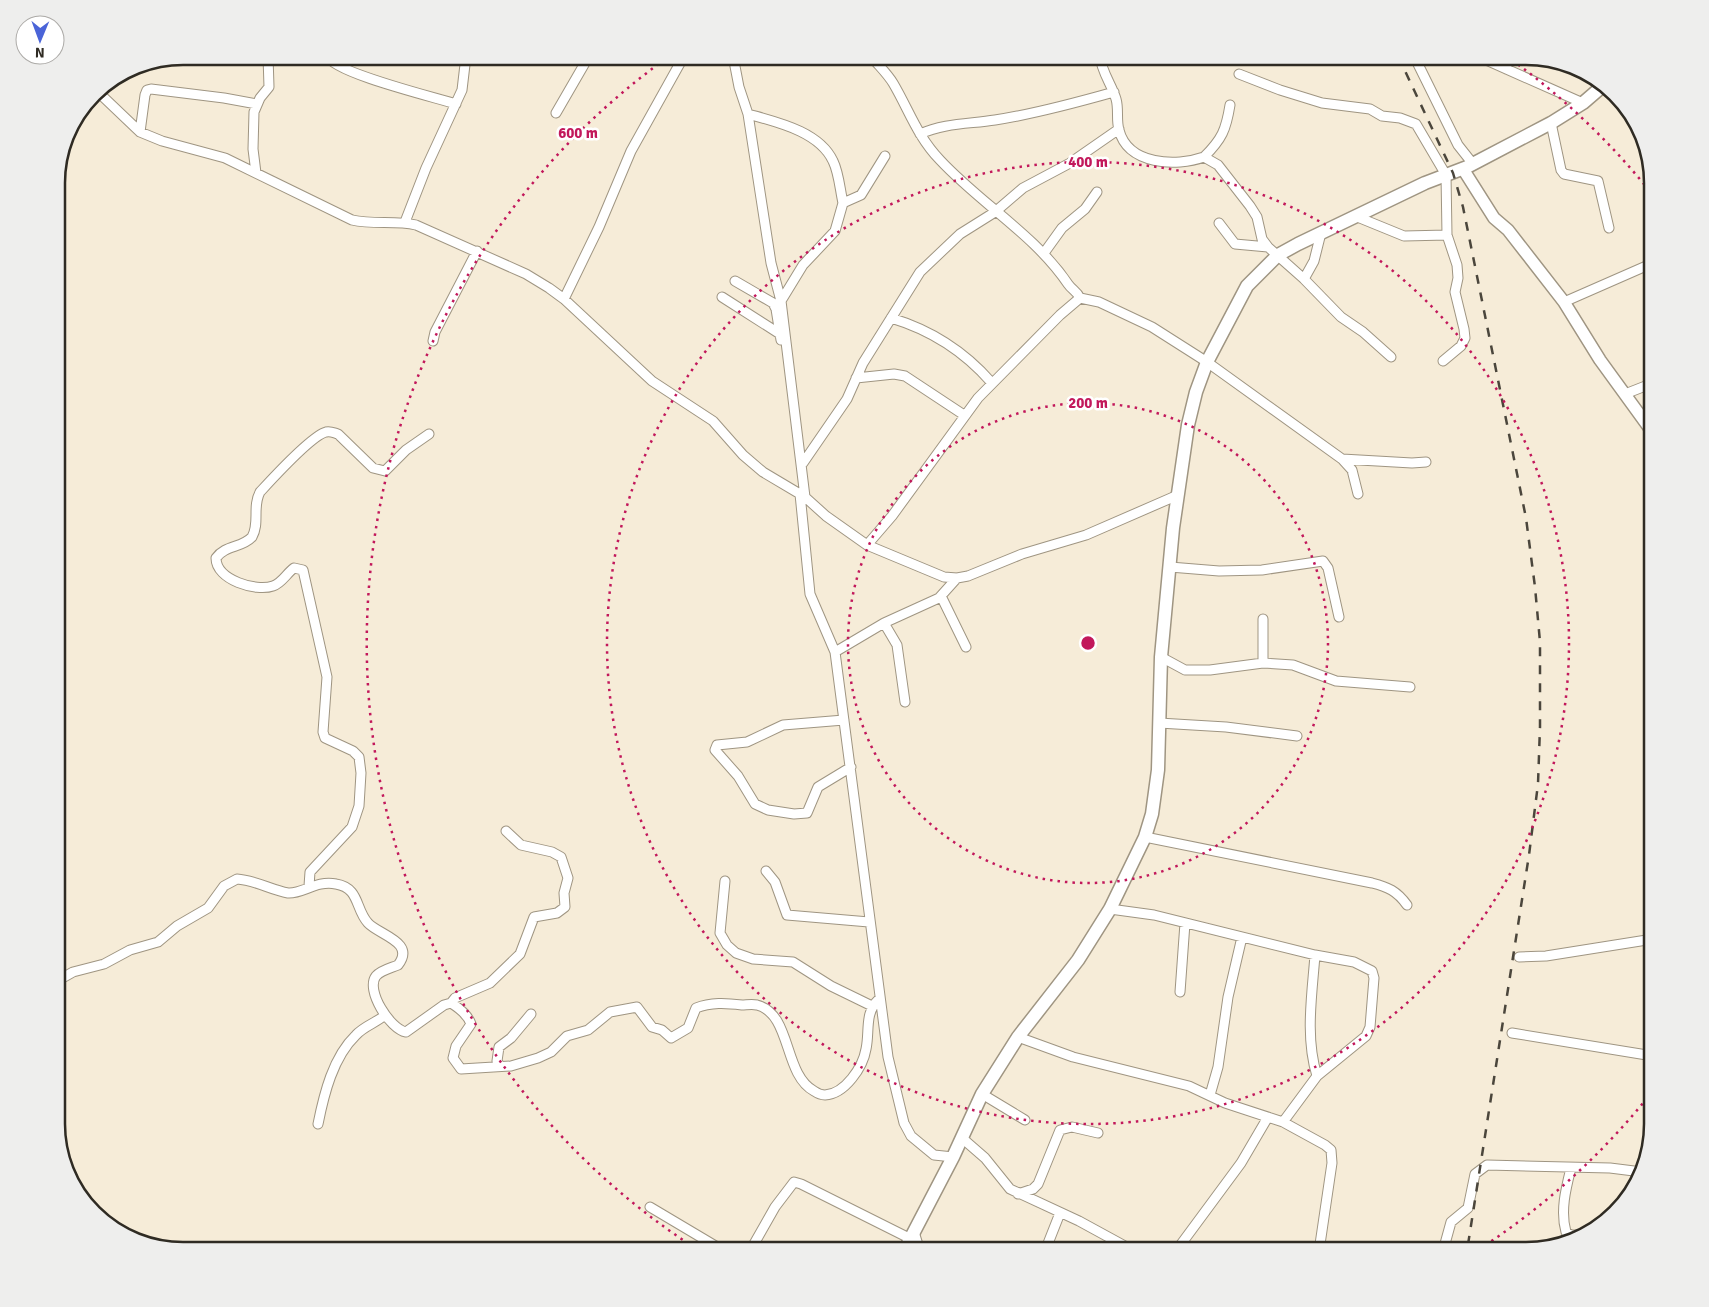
<svg xmlns="http://www.w3.org/2000/svg" width="1709" height="1307" font-family="Signika,sans-serif">
<style>
.lines{fill:none;stroke-linecap:round;stroke-linejoin:round}
.minor-casing{stroke:#9f9582;stroke-width:11}
.tertiary-casing{stroke:#9f9582;stroke-width:14}
.secondary-casing{stroke:#9f9582;stroke-width:15}
.minor{stroke:#fff;stroke-width:9}
.tertiary{stroke:#fff;stroke-width:11}
.secondary{stroke:#fff;stroke-width:12}
.rail{stroke:#4b463c;stroke-width:2.5;stroke-dasharray:9 9;stroke-linecap:butt}
.ring{fill:none;stroke:#c2185b;stroke-width:2.5;stroke-dasharray:2.5 5}
.rim{fill:none;stroke:#2f2b23;stroke-width:2.5}
.centre{fill:#c2185b;stroke:#fff;stroke-width:2.5}
.ring-label{font-size:15px;text-anchor:middle;font-weight:bold;fill:#c2185b;stroke:#fff;stroke-width:5;stroke-linejoin:round;paint-order:stroke}
</style>
<rect width="100%" height="100%" fill="#f6ecd8"/>
<g class="lines">
<defs>
<path id="minor" d="M327 56C334 73 434 97 456 104
M733 56 739 87 748 114 771 263 781 301 805 497
M871 56C878 65 887 73 893 83 909 110 917 136 940 160 981 204 1035 235 1068 284 1072 290 1077 291 1080 298
M1100 56C1101 71 1112 85 1116 99 1119 109 1116 120 1119 130 1128 165 1176 167 1204 157L1218 165 1250 206 1257 217 1262 239 1268 247 1304 279 1341 317 1363 332 1391 357
M1414 56 1458 145 1473 164
M1477 56 1583 103
M1506 69 1510 56
M1239 74 1280 90 1322 103 1370 109 1382 116 1400 118 1416 124 1446 175 1447 235 1457 265 1458 278 1455 292 1464 329 1465 338 1461 346 1443 361
M97 91 140 132 162 141 225 158 352 220C374 225 395 220 416 225L526 274 549 288 564 299 652 381 713 421 743 455 763 472 805 497 826 516 867 545 944 577 957 578 968 576 1022 554 1086 535 1178 495
M556 113 589 56
M748 114C776 122 819 131 833 161 839 173 840 190 843 203
M1551 123 1561 170 1564 174 1598 181 1609 228
M140 132 145 95 147 90 151 89 224 98 257 104
M920 134C944 123 969 124 995 120 1035 114 1075 103 1114 92
M1204 157C1222 139 1226 130 1230 105
M256 173 253 149 254 112 260 98 269 87 268 56
M1355 216 1404 236 1447 235
M405 222 426 168 462 90 466 56
M1219 223 1235 244 1268 247
M1044 253 1062 228 1085 209 1097 192
M1304 279 1314 261 1321 233
M735 281 773 303 776 309 781 340
M722 297 780 334
M564 299 599 227 631 151 684 56
M781 301 803 265 835 231 843 203 861 195 885 156
M1564 302 1653 263
M891 318C931 330 963 350 991 382
M433 341 435 332 477 251
M856 378 894 374 905 376 964 415
M1625 394 1653 383
M1342 459 1352 470 1358 494
M803 463 847 399 863 363 920 272 960 234 995 212 1023 188 1070 163 1119 129
M800 494 810 594 835 652 888 1057 904 1123 911 1136 934 1155 953 1157
M867 545 892 516 978 398 1060 315 1080 298 1099 302 1152 327 1207 362 1342 459 1412 463 1426 462
M1170 567 1219 571 1262 570 1323 561 1328 568 1339 617
M941 596 966 647
M1263 619V663
M884 623 897 645 905 702
M835 652 884 623 939 598 957 578
M1161 657 1185 670H1210L1263 663 1293 665 1336 681 1410 687
M844 720 783 725 747 742 717 745 715 750 738 776 755 804 768 810 794 814 807 813 818 787 851 767
M1159 723 1226 727 1297 736
M1145 837 1372 883C1388 887 1397 891 1407 905
M766 871 775 882 787 915 869 922
M725 881 720 933 727 945 736 953 753 959 793 962 831 986 872 1006
M309 886 310 872 352 827 359 806 361 773 359 757 353 751 325 738 323 732 327 677 303 570 294 568C286 574 282 583 273 586 256 592 216 580 216 558 225 545 242 548 252 537 260 523 252 507 260 492 272 479 311 436 326 432 331 431 334 433 338 434L373 468 385 471 406 450 429 434
M1110 909 1154 915 1315 955 1354 962 1372 971 1374 978 1370 1027 1366 1036 1317 1076 1283 1122
M1315 955C1312 995 1305 1037 1317 1076
M1519 957 1546 956 1653 939
M57 981 73 972 104 964 130 950 158 942 177 926 208 908 224 886 237 879C255 880 271 890 288 893 303 894 316 880 336 884 360 888 355 909 368 923 379 935 416 942 398 965 391 968 381 970 376 976 365 990 390 1029 406 1032L444 1005 451 1003C459 1008 468 1015 471 1024L456 1046 453 1058 461 1069 511 1066 538 1058 551 1052 567 1036 588 1030 610 1012 637 1007 652 1027 662 1030 671 1038 688 1028 696 1008C711 1002 726 1003 742 1005 746 1005 752 1004 757 1005 792 1014 783 1074 814 1091 817 1093 821 1095 825 1095 845 1094 863 1067 866 1049 870 1031 864 1013 879 999
M1180 992 1185 923
M451 1003 455 998 490 983 520 954 534 917 557 913 565 907 564 893 568 878 561 857 552 852 521 845 506 831
M1512 1033 1653 1056
M1018 1037 1073 1057 1189 1086 1225 1103 1283 1122 1325 1145 1331 1150 1332 1163 1319 1251
M500 1066 497 1061 499 1047 511 1038 531 1014
M982 1094 1025 1120
M1210 1095 1218 1067 1228 997 1242 937
M318 1124C324 1094 333 1057 356 1035 364 1026 376 1023 385 1015
M962 1138 985 1158 1010 1189 1079 1221 1134 1251
M1571 1168C1566 1188 1560 1211 1566 1232L1571 1235H1586
M1018 1194 1033 1189 1038 1184 1060 1130 1072 1127 1098 1133
M650 1207 724 1251
M914 1232 920 1251
M750 1251 775 1207 794 1182 801 1184 911 1239
M1045 1251 1060 1213
M1176 1251 1241 1163 1268 1117
M1443 1251 1451 1222 1468 1208 1475 1174 1487 1165 1610 1168 1642 1172"/>
<path id="tertiary" d="M1463 169 1494 218 1508 230 1564 302 1600 360 1653 433"/>
<path id="secondary" d="M904 1251 953 1157 982 1094 1018 1037 1078 960 1110 909 1145 837 1152 814 1158 770 1161 657 1173 528 1188 425 1196 392 1207 362 1247 286 1278 255 1298 244 1425 183 1467 167 1551 123 1583 103 1605 84"/>
</defs>
<use href="#minor" class="minor-casing"/>
<use href="#tertiary" class="tertiary-casing"/>
<use href="#secondary" class="secondary-casing"/>
<use href="#minor" class="minor"/>
<use href="#tertiary" class="tertiary"/>
<use href="#secondary" class="secondary"/>
<path class="rail" d="M1398 56 1453 173 1463 207 1526 518 1535 587 1540 642V727L1538 784 1529 855 1467 1251"/>
</g>
<g class="ring">
<circle cx="1088" cy="643" r="240"/>
<circle cx="1088" cy="643" r="481"/>
<path d="M1652 1092A721 721 0 0 1 1481 1248M695 1248A721 721 0 0 1 664 60M1512 60A721 721 0 0 1 1652 194"/>
</g>
<path d="M0 0H1709V1307H0ZM183 65H1526A118 118 0 0 1 1644 183V1124A118 118 0 0 1 1526 1242H183A118 118 0 0 1 65 1124V183A118 118 0 0 1 183 65Z" fill="#eeeeed" fill-rule="evenodd"/>
<path class="rim" d="M183 65H1526A118 118 0 0 1 1644 183V1124A118 118 0 0 1 1526 1242H183A118 118 0 0 1 65 1124V183A118 118 0 0 1 183 65Z"/>
<circle cx="1088" cy="643" r="8" class="centre"/>
<g class="ring-label">
<text x="578" y="138">600 m</text>
<text x="1088" y="167">400 m</text>
<text x="1088" y="408">200 m</text>
</g>
<g transform="translate(40 40) rotate(181)"><circle r="24" fill="#ffffff" stroke="#acaaa7"/>
<path d="M0-4L9 19L0 12L-9 19Z" fill="#4a64d8"/>
<text y="-8" font-size="14" font-weight="bold" text-anchor="middle" fill="#2f2b23">N</text>
</g>
</svg>
